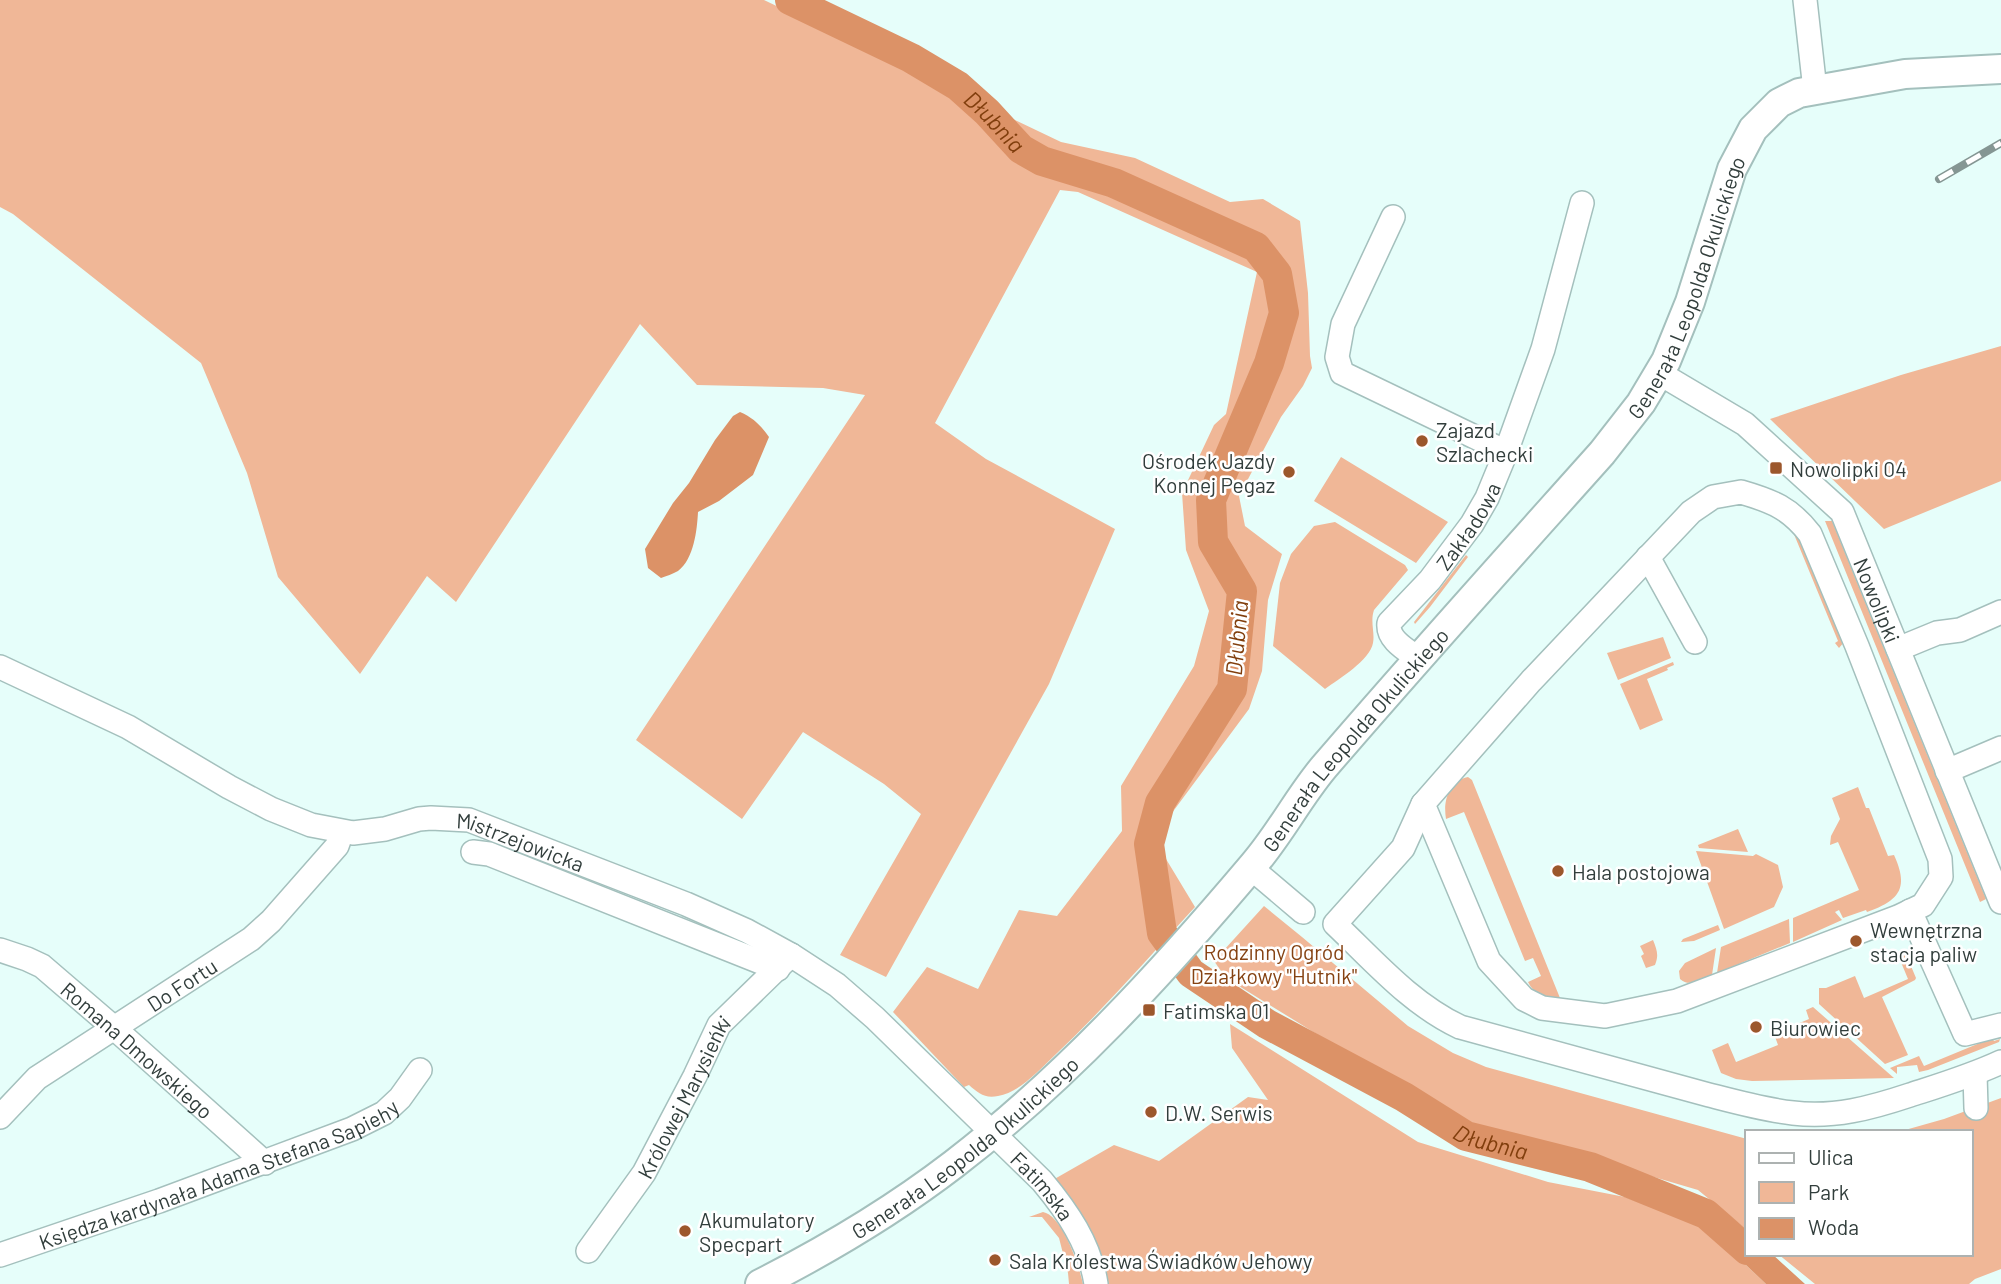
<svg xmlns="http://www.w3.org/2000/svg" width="2001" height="1284" font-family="Barlow,sans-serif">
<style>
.green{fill:#f0b797}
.water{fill:#dc9267}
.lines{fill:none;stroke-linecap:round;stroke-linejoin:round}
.river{stroke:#dc9267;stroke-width:30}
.minor-casing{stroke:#a4c0bd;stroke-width:26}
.major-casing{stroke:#a4c0bd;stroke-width:32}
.minor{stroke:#fff;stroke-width:23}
.major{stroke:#fff;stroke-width:28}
.rail-casing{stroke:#859693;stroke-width:8}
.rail{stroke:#fff;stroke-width:5;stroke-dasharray:16;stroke-linecap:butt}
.poi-dot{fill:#9c572c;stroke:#fff;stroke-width:2.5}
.labels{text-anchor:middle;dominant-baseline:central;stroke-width:5;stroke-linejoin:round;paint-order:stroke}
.street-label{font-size:21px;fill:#323e3c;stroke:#fff}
.poi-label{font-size:21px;fill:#323e3c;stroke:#fff;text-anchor:start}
.park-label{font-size:21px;fill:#854212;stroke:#fff}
.water-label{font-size:23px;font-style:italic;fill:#813e0d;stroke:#fff}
</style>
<rect width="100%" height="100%" fill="#e6fefa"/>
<path class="green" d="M0 0H764L1061 142 1135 158 1230 202 1263 199 1300 221 1308 293 1310 356 1312 368 1303 386 1281 417 1239 496 1245 526 1282 554 1268 600 1262 671 1249 709 1163 825V854L1195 907C1149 957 1104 1009 1054 1056 1038 1071 1020 1092 998 1096 985 1099 978 1093 969 1085L964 1087 893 1012 927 967 978 989 1019 910 1057 916 1122 831 1121 786 1194 666 1209 611 1186 550 1182 493 1214 425 1226 414 1257 272 1078 192 1060 190 935 423 986 459 1115 529 1049 684 886 977 840 955 921 814 884 784 803 732 742 819 636 740 865 395 823 388 697 385 640 324 456 602 427 576 360 674 278 577 247 473 201 363 13 214 0 207Z
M2001 346V481L1884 529 1770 419 1901 375Z
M1341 457 1448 522 1416 563 1314 501Z
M1825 521H1832L1986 899 1980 902Z
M1335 522 1405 565 1408 570 1374 610C1370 622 1375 632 1373 643 1370 660 1339 679 1325 689L1273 646 1280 583 1291 554 1314 526Z
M1794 524 1845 641 1839 648 1835 643 1838 641 1791 527Z
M1466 555 1468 557 1430 607 1415 624 1414 622Z
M1663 637 1671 658 1618 680 1607 653Z
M1673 662 1674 665 1667 668 1668 670 1647 679 1663 720 1640 730 1620 684Z
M1468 777 1472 780 1562 1003C1549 999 1534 995 1528 982L1541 976 1533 958 1525 961 1464 812 1446 819C1443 802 1448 781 1468 777Z
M1858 787 1866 808H1869L1888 856 1894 855C1909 888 1900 900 1867 912L1866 910 1843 918 1839 910 1835 912 1842 920 1793 942V918L1859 890 1838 842 1830 845 1831 836 1840 819 1832 798Z
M1738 829 1748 852 1699 848 1698 845Z
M1696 851 1753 856 1756 854 1778 865 1783 887 1774 907 1724 929Z
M1264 906 1302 937 1408 1026 1453 1053 1486 1067 1747 1139V1230L1698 1190 1474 1124 1349 1054 1226 978 1214 961Z
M1789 919 1790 943 1717 973 1721 947Z
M1718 925 1720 930 1694 941 1681 942 1683 939Z
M1653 940C1657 950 1659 955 1655 965L1646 968 1641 956 1644 954 1640 946Z
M1716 948 1712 975C1701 979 1690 988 1680 979L1679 971 1685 963Z
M1898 955H1904L1908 959 1916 978 1915 980 1882 997 1908 1055 1885 1064 1819 1004V988H1826L1855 976 1864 998 1908 979Z
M1813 1007 1894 1078 1752 1081 1736 1079 1721 1073 1712 1050 1728 1043 1736 1062 1778 1045 1774 1034 1809 1019 1806 1010Z
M1230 1024 1418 1142 1548 1182 1625 1197 1707 1228 1766 1284H1104L1051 1181 1114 1145 1159 1161 1248 1097 1268 1100 1232 1048Z
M1992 1038 1994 1041 2000 1039 1999 1042 1928 1070 1919 1072 1917 1065 1897 1067V1074L1890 1068 1919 1056 1924 1066Z
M2001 1098V1269L1975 1279 1969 1284H1815L1778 1254H1971V1132H1898L1944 1119Z
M1043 1212C1063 1216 1079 1266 1083 1284H1069L1068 1273 1059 1238 1042 1217H1029Z"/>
<path class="water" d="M740 412C754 418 761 426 769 437L753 475 719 501 698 512C697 530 694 559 678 571 673 574 666 576 661 578L648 568 645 549 673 503 689 483 715 440 733 416Z
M1706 1214 1732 1223 1747 1235V1254H1772L1805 1284H1766L1707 1228Z"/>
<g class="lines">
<path class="river" id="s1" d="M790 0 911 58 958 86 987 112 1021 149 1042 161 1114 183 1256 247 1277 274 1284 313 1269 363 1211 500 1213 542 1242 591 1232 689 1160 803 1149 844 1162 933 1191 973 1267 1024 1404 1097 1466 1136 1590 1167 1706 1214 1747 1250"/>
<defs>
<g id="minor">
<path d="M1805 0 1815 90"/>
<path d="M1393 217 1343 324 1337 357 1342 373 1506 452"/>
<path id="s2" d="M1659 373 1745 424 1842 512 2001 902"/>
<path d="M1741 492C1772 501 1790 508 1810 534L1857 646 1940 859 1941 877 1923 905 1898 917 1677 1001 1605 1016 1542 1008 1524 999 1489 961 1423 804 1531 681 1691 512 1713 497Z"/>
<path d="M1648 557 1695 642"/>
<path d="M1898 649 1937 633 1960 630 2001 612"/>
<path id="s3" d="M1419 659C1407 650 1387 640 1389 623L1430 580 1472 524 1487 498 1506 452 1543 349 1582 203"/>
<path id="s4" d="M0 667 128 727 229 787 271 809 311 825 353 833 385 829 419 819 431 818 469 820 686 904 747 931 791 955 837 985 875 1018 1042 1181C1067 1211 1090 1244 1096 1284"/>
<path d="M1947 771 2001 748"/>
<path d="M1423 804 1403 848 1335 924C1374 961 1411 1004 1460 1027L1709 1095C1736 1102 1765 1110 1793 1113 1834 1118 1871 1108 1910 1095 1941 1085 1971 1076 2001 1062"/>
<path d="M473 852 489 854 778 969"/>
<path d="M1251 868 1303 912"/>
<path d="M1910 911 1965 1034 2001 1025"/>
<path id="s5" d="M0 950 27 959 42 966 113 1027 265 1163"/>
<path d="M1975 1074 1976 1108"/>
<path id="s6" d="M0 1117 37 1078 251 939 271 921 337 846 342 832"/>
<path id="s7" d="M588 1251 644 1173 695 1076 719 1025 791 955"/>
<path id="s8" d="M0 1255 159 1201 352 1129 384 1113 400 1098 420 1070"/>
</g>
<g id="major">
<path id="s9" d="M760 1284C827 1250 894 1210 954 1164 1066 1078 1162 973 1254 864 1280 834 1298 798 1324 767 1415 661 1509 557 1602 453L1641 403 1666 361 1690 302 1732 169 1753 129 1779 103 1799 93 1905 74 2001 69"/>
</g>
</defs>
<use href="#minor" class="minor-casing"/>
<use href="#major" class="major-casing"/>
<use href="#minor" class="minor"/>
<use href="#major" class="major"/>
<defs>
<path id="rail" d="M1939 179 2001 143"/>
</defs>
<use href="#rail" class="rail-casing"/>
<use href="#rail" class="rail"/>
</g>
<g class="poi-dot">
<circle cx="1422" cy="441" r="7"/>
<rect x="1769" y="461" width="14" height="14" rx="3.5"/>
<circle cx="1289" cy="472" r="7"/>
<circle cx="1558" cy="871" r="7"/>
<circle cx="1856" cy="941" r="7"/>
<rect x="1142" y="1003" width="14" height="14" rx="3.5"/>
<circle cx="1756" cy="1027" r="7"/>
<circle cx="1151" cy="1112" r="7"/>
<circle cx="685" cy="1231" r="7"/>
<circle cx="995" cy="1260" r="7"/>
</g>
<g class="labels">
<g class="street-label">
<text stroke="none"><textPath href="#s9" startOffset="1381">Generała Leopolda Okulickiego</textPath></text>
<text stroke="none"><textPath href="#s3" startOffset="175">Zakładowa</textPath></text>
<text stroke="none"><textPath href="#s2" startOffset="326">Nowolipki</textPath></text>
<text stroke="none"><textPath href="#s9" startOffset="814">Generała Leopolda Okulickiego</textPath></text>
<text stroke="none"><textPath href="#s4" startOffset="565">Mistrzejowicka</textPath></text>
<text stroke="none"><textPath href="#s6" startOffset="226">Do Fortu</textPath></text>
<text stroke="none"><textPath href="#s5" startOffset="172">Romana Dmowskiego</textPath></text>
<text stroke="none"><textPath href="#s7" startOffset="182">Królowej Marysieńki</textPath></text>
<text stroke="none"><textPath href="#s9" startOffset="247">Generała Leopolda Okulickiego</textPath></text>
<text stroke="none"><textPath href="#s8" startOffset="233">Księdza kardynała Adama Stefana Sapiehy</textPath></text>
<text stroke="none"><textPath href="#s4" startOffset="1202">Fatimska</textPath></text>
</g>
<g class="poi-label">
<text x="1436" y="429">Zajazd<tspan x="1436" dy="24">Szlachecki</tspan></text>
<text x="1275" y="460" text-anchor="end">Ośrodek Jazdy<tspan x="1275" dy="24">Konnej Pegaz</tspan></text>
<text x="1790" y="468">Nowolipki 04</text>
<text x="1572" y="871">Hala postojowa</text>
<text x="1870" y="929">Wewnętrzna<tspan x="1870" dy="24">stacja paliw</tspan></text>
<text x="1163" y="1010">Fatimska 01</text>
<text x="1770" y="1027">Biurowiec</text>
<text x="1165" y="1112">D.W. Serwis</text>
<text x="699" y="1219">Akumulatory<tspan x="699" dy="24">Specpart</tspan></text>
<text x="1009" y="1260">Sala Królestwa Świadków Jehowy</text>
</g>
<g class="park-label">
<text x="1274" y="951">Rodzinny Ogród<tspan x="1274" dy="24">Działkowy "Hutnik"</tspan></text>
</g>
<g class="water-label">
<text stroke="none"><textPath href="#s1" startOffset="240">Dłubnia</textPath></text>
<text transform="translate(1236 638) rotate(-85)">Dłubnia</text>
<text stroke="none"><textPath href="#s1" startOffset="1668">Dłubnia</textPath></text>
</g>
</g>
<rect x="1745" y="1130" width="228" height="126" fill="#ffffff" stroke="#adb2b1" stroke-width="2"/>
<rect x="1759" y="1153" width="35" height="10" fill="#ffffff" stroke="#adb2b1" stroke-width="2"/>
<text x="1808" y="1165" font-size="21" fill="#323e3c">Ulica</text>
<rect x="1759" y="1182" width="35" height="21" fill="#f0b797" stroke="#adb2b1" stroke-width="2"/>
<text x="1808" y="1200" font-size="21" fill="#323e3c">Park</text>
<rect x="1759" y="1218" width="35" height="21" fill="#dc9267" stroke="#adb2b1" stroke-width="2"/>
<text x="1808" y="1235" font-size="21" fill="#323e3c">Woda</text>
</svg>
